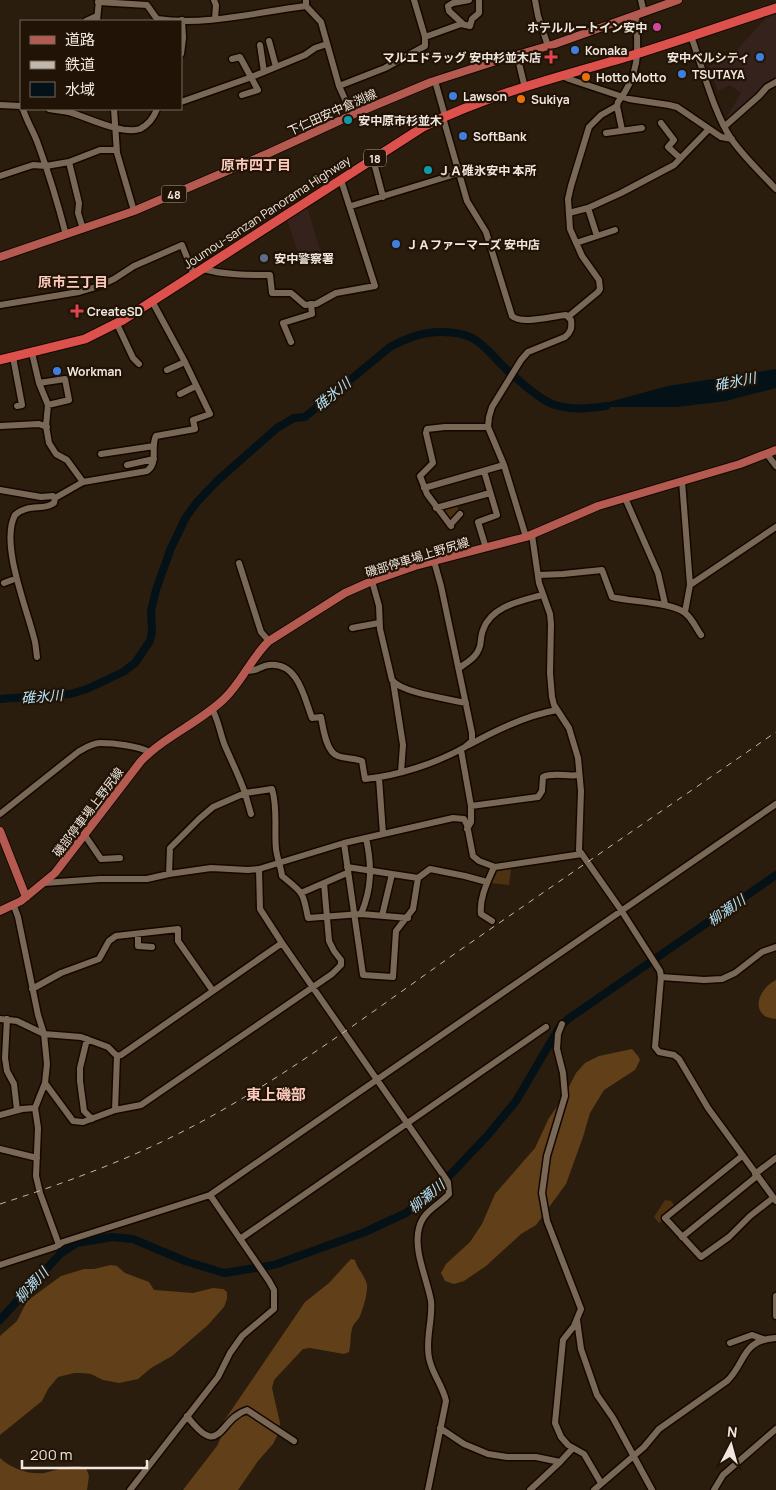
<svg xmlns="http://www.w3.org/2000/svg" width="776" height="1490" font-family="Manrope,'Noto Sans JP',sans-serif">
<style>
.commercial{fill:#35221d}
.green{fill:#4d3110}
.forest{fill:#613f18}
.water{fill:#041117}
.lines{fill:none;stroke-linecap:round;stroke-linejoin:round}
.river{stroke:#041117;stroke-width:8}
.minor-casing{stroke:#130700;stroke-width:9}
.major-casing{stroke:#130700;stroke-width:10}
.highway-casing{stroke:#130700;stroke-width:11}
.minor{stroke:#7a6857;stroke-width:6}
.major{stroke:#b55a50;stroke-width:8}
.highway{stroke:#dc514c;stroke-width:9}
.rail{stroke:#c2b7ac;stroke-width:1;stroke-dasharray:6 6;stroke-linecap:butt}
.hotel-dot{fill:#d1479c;stroke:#211406;stroke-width:2}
.shop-dot{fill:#3f7fe0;stroke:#211406;stroke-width:2}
.health-dot{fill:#e0444e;stroke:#211406;stroke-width:2}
.food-dot{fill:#e8710a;stroke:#211406;stroke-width:2}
.culture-dot{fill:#0f9aa8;stroke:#211406;stroke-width:2}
.service-dot{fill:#5c6f8a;stroke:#211406;stroke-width:2}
.labels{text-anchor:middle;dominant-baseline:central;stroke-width:4.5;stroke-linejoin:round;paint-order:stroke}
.shield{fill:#211406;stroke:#b3a89d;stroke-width:1}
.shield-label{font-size:11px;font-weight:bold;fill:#f1e7de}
.poi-label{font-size:12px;font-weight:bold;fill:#f1e7de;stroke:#211406;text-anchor:start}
.street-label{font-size:12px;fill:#f1e7de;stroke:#211406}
.neighbourhood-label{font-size:14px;font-weight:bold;fill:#fdcbbd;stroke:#211406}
.water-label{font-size:14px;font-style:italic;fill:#b2e2f9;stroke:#211406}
.quarter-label{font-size:15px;font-weight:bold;fill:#fdcbbd;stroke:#211406}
</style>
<rect width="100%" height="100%" fill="#2b1d0e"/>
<path class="commercial" d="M776 14V81L729 122 726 118 741 93 730 85 718 91 709 66 734 53 766 18Z
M307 207 322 257 302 264 287 219Z"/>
<path class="green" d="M457 505 459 512 452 521 449 520 441 511 442 509Z
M511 869 509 885 491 883 494 872 497 870Z
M665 1200 671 1201 675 1206 661 1217 663 1220 659 1223 654 1217Z"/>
<path class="forest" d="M776 980V1019C749 1017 757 989 776 980Z
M632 1049 638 1056 640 1060 635 1070 604 1090 590 1113 583 1137 566 1184 536 1225 521 1234 486 1266 464 1281 454 1284 445 1281 441 1273 446 1264 470 1242 482 1224 495 1194 535 1148 549 1118 563 1098 576 1073 585 1063 599 1056Z
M351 1259 355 1260C357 1269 365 1275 367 1285 368 1292 363 1309 360 1316 358 1321 353 1323 352 1329 350 1336 351 1345 349 1352L344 1354 310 1348 303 1349 274 1380 272 1388 280 1423 279 1432 273 1444 258 1461 238 1490H183L217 1446 223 1433 224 1421 305 1302 329 1283Z
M111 1265 117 1266 125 1273 149 1282 154 1290 193 1293 213 1288 223 1289 227 1292V1299L224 1307 208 1325 172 1356 151 1368 138 1379 119 1383 103 1380 91 1374 83 1373H74L58 1377 48 1389 42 1401 0 1435V1336L17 1321 27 1301 61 1276 84 1269H94Z
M0 1458C11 1468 28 1475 44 1473 58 1470 71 1463 86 1468L89 1476 87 1490H0Z"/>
<path class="water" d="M776 369V388L726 401 677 407H590L668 386Z"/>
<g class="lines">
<path class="river" d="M0 699 70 694 87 689 123 672 135 663 150 641 152 632 151 611 156 590 171 548 186 517 197 502 218 480 277 428 294 418 305 417 390 347C407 338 422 332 441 332 479 332 483 347 507 370 518 380 534 394 546 401 563 411 588 409 606 406
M0 1320 60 1254 77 1243 112 1237 133 1239 185 1261 224 1273 274 1265 365 1232 406 1213 434 1192 487 1136 516 1101 559 1028 568 1019 776 875"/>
<defs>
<path id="minor" d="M214 0 216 5 215 19
M306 0V6L321 22 339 86 352 115
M535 0 538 16 548 46
M641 0 644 13
M98 2 147 5 157 19C207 26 257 12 306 6
M86 21 97 16
M97 21 99 0
M463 24 449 11 448 6 453 3 469 0
M691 36C702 66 714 114 732 140 745 158 761 173 776 189
M425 37 461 24 470 26 472 19 479 13V0
M269 41 276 67
M260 45 264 72
M181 54 183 38 182 20
M517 55 525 88
M232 59 240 57 258 90 242 95
M563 76 569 79 629 99 669 105 677 107 721 137 732 139
M435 81 445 116 444 121 467 201 486 232 512 316C522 325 552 316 566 315L571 320C572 328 571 332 565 337L528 352 521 360 492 407 489 417 488 427 504 465 526 537
M339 86 385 68 425 46V37L414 0
M181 102 249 78 305 55 315 48 327 44
M0 105 21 106
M617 106 622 130
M23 109C27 122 34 132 38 144 49 174 58 204 66 235
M49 109C56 110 62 111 69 112 86 117 122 135 140 129 148 125 154 117 157 109
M114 109 117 153 134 211
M661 123 674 140 668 147 680 158
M725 126 759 96 767 87 776 82
M606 133 642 128
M373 159 383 197
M69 162 79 203 78 213 83 229
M0 176 33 165 46 166 69 162 100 150H116
M351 206 459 173
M588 208 597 236
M569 213 588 208 621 193 674 165 709 129
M576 243 615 230
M203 269C225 275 247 275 270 275L272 293H291L305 305 316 304 336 293 375 286 341 180
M0 305 79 292 99 286 114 279 134 266 182 245 194 275
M569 316 598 292 600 289 599 280 582 256 570 229 568 199 571 186 589 127 601 115 617 106 618 102C641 73 638 49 636 15
M117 324 133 358 139 364
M291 342 283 323 312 314 311 304
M32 353 39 383 48 405 46 426 49 443 56 454 67 460 83 482 55 498
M13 357 22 405 17 406
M167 370 185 362
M39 383 65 379 69 400 48 405
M180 394 196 386
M0 426 39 424 47 427
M766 453 776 466
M101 454 154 446
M127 465 154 459
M484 471 497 515 478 522 486 548
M682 481 690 585 685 612
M83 482 147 471C159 463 150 447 156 436L195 429 193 420 210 414 185 362 152 301
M424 488 504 465
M0 490 41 497 53 496 55 498 54 503C44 511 28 503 15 515 0 543 26 606 34 638 36 644 36 651 37 657
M625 498 658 573 665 604
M436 508 490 493
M450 525 460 514
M451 526 427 494 420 476 433 463 426 433 427 429 445 427H488
M532 535 539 583 550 614 551 624 550 673 552 697 554 705 569 728 578 758 581 791 579 850 621 910 660 971 661 977 655 1047 659 1052 674 1055 679 1059 708 1108 776 1201
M239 563 261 632 269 641
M539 575 563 574 602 570 612 597C631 602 672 602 685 613 692 618 696 628 701 635
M372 581 379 606 380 629 392 680C402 693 449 699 466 703
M4 583 12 580
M690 585 776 527
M352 628 379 623
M459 668C468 662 477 657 480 646 481 641 481 635 483 630 491 606 521 601 542 595
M246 670C255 673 260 666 269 665 298 662 304 697 312 718L321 717C323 727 326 753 338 756 346 759 354 758 362 761L365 779C397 776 437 763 465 747L472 741V733L441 586 434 561
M393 681 403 745 401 772
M212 709C219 721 220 734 225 746 232 762 239 776 245 793L272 789C278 809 274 829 276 849 277 858 281 867 282 876 303 893 303 891 308 918L361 914C372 888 372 866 366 838
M469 745C496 730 527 715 557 710
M461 750 471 806V822L467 829
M379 778 383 834
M471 806 538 797 542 791 543 777C554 772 567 777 579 775
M0 814 78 752C85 748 92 743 100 743 115 743 137 746 150 752
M84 834 101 859 120 858
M344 843 363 975 393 977 396 931 413 909 418 878 347 867
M259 869 260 909 282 943 448 1182 449 1194C438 1206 423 1211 419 1228 413 1251 427 1278 431 1301 433 1320 425 1339 429 1358 432 1374 443 1386 446 1401L428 1490
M169 874 170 848 199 819 213 807 245 793 251 814
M418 878 430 869 465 876 487 882
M44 883 100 879H147L169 874 211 868 248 870 259 869 344 843 453 818 464 819 467 825 473 856 479 861 495 867 582 854
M301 893 347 873
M14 906 18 917 38 1015 44 1034 47 1064 45 1083 35 1108 38 1128 36 1176 40 1193 59 1245
M361 914 408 918
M382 916 392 874
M492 921 481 914C479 898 488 881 494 867
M138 934V946L152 947
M661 977 704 980 722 979 735 973 762 952 776 947
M32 989 61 973 99 959 109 941 116 936 178 929V941L213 991
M0 1019 17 1021 44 1034 81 1037 108 1047 117 1056 115 1110
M7 1019 5 1058 7 1071 14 1084 17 1110
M562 1024 558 1034 557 1049 563 1073 565 1096 547 1156 542 1193 547 1221 581 1309 574 1326 563 1340 555 1423 561 1437 568 1445 584 1454 601 1483
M87 1039 80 1068V1081L84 1111 92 1119
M117 1056 121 1055 282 943
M45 1083 73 1121 83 1122 115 1110 141 1105 332 974 341 965V960L334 951 329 941 324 883
M0 1115 22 1109 35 1108
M0 1149 37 1158
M742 1156 665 1218 701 1257 729 1237 750 1216 773 1198
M755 1174 776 1158
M682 1237 757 1176
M240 1239 546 1027
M0 1265 55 1247 63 1242 210 1195 776 804
M776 1296V1316
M577 1320 581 1349 597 1395 613 1418 652 1490
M730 1343 752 1335 763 1339
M187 1416C221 1461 218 1419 247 1410L294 1441
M440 1428 464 1444 488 1454 507 1457H536L560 1462 573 1448
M130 1490 218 1377 230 1353 242 1336 274 1309V1290L269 1281 210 1195
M530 1490 560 1462
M594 1490 644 1447 659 1429 727 1381C746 1363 741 1340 776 1338
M714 1490 723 1475 776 1429"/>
<path id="major" d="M0 257 134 211 269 153 352 115 431 82 496 61 555 44 678 0
M0 831 26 897
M0 911 21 901 55 873 141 761C165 736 199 723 224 699 242 682 251 658 269 641L345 593 372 581 415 566 526 537 598 506 740 464 776 450"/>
<path id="highway" d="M0 360 85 339 123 320 423 127C485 96 554 78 620 59 673 43 724 25 776 8"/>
</defs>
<use href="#minor" class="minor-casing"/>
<use href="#major" class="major-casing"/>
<use href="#highway" class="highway-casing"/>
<use href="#minor" class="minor"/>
<use href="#major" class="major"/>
<use href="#highway" class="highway"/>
<path class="rail" d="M0 1204C68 1182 136 1157 199 1123 292 1073 377 1008 463 948 567 876 672 804 776 732"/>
</g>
<circle class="hotel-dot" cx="657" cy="27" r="5"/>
<g class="shop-dot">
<circle cx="575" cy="50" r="5"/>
<circle cx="760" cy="57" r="5"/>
<circle cx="682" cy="74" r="5"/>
<circle cx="453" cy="96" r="5"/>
<circle cx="463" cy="136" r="5"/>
<circle cx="396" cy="244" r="5"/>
<circle cx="57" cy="371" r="5"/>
</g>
<g class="health-dot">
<path d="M548.5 49.5h5v5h5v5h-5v5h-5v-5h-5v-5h5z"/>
<path d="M74.5 303.5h5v5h5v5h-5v5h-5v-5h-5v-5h5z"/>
</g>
<g class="food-dot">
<circle cx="586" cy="77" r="5"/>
<circle cx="521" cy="99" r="5"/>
</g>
<g class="culture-dot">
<circle cx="348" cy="120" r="5"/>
<circle cx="428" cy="170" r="5"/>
</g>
<circle class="service-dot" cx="264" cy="258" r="5"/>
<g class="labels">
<g class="shield">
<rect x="364" y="149.5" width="22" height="17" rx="4"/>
<rect x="161.5" y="185.5" width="25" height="17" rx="4"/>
</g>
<g class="shield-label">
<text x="375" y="158">18</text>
<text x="174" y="194">48</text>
</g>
<g class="poi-label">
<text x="647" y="27" text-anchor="end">ホテルルートイン安中</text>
<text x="585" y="50">Konaka</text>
<text x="541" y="57" text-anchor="end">マルエドラッグ 安中杉並木店</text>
<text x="750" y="57" text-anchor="end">安中ベルシティ</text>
<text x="692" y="74">TSUTAYA</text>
<text x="596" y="77">Hotto Motto</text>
<text x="463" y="96">Lawson</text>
<text x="531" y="99">Sukiya</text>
<text x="358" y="120">安中原市杉並木</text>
<text x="473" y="136">SoftBank</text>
<text x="438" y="170">ＪＡ碓氷安中 本所</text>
<text x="406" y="244">ＪＡファーマーズ 安中店</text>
<text x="274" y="258">安中警察署</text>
<text x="87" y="311">CreateSD</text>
<text x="67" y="371">Workman</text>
</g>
<g class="street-label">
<text transform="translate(332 112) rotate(-24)">下仁田安中倉渕線</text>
<text transform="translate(267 212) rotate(-33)">Joumou-sanzan Panorama Highway</text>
<text transform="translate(417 557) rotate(-17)">磯部停車場上野尻線</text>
<text transform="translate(88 812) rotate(-53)">磯部停車場上野尻線</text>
</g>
<g class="neighbourhood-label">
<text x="256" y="164">原市四丁目</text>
<text x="73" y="281">原市三丁目</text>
</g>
<g class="water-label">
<text transform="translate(735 381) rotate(-11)">碓氷川</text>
<text transform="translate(332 394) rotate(-39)">碓氷川</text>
<text transform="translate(42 696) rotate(-4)">碓氷川</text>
<text transform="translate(726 910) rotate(-35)">柳瀬川</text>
<text transform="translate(426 1196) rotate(-40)">柳瀬川</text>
<text transform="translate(31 1285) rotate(-47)">柳瀬川</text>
</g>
<g class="quarter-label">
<text x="276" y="1094">東上磯部</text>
</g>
</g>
<rect x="20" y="20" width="162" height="90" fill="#211406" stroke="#74685c"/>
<rect x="30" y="36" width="25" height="8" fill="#b55a50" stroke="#74685c"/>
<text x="65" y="45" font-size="15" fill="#f1e7de">道路</text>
<rect x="30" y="61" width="25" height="8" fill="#c2b7ac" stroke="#74685c"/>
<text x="65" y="70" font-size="15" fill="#f1e7de">鉄道</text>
<rect x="30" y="82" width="25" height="15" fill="#041117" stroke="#74685c"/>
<text x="65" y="95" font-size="15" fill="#f1e7de">水域</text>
<g transform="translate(731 1445) rotate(6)" stroke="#211406" stroke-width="4" paint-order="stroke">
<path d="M0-4L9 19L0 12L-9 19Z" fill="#f1e7de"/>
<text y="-8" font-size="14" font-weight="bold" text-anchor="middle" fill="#f1e7de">N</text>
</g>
<path d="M22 1460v8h125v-8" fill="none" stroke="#f1e7de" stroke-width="2.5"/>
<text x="30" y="1460" font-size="15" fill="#f1e7de" stroke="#211406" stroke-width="4" paint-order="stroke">200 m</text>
</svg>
